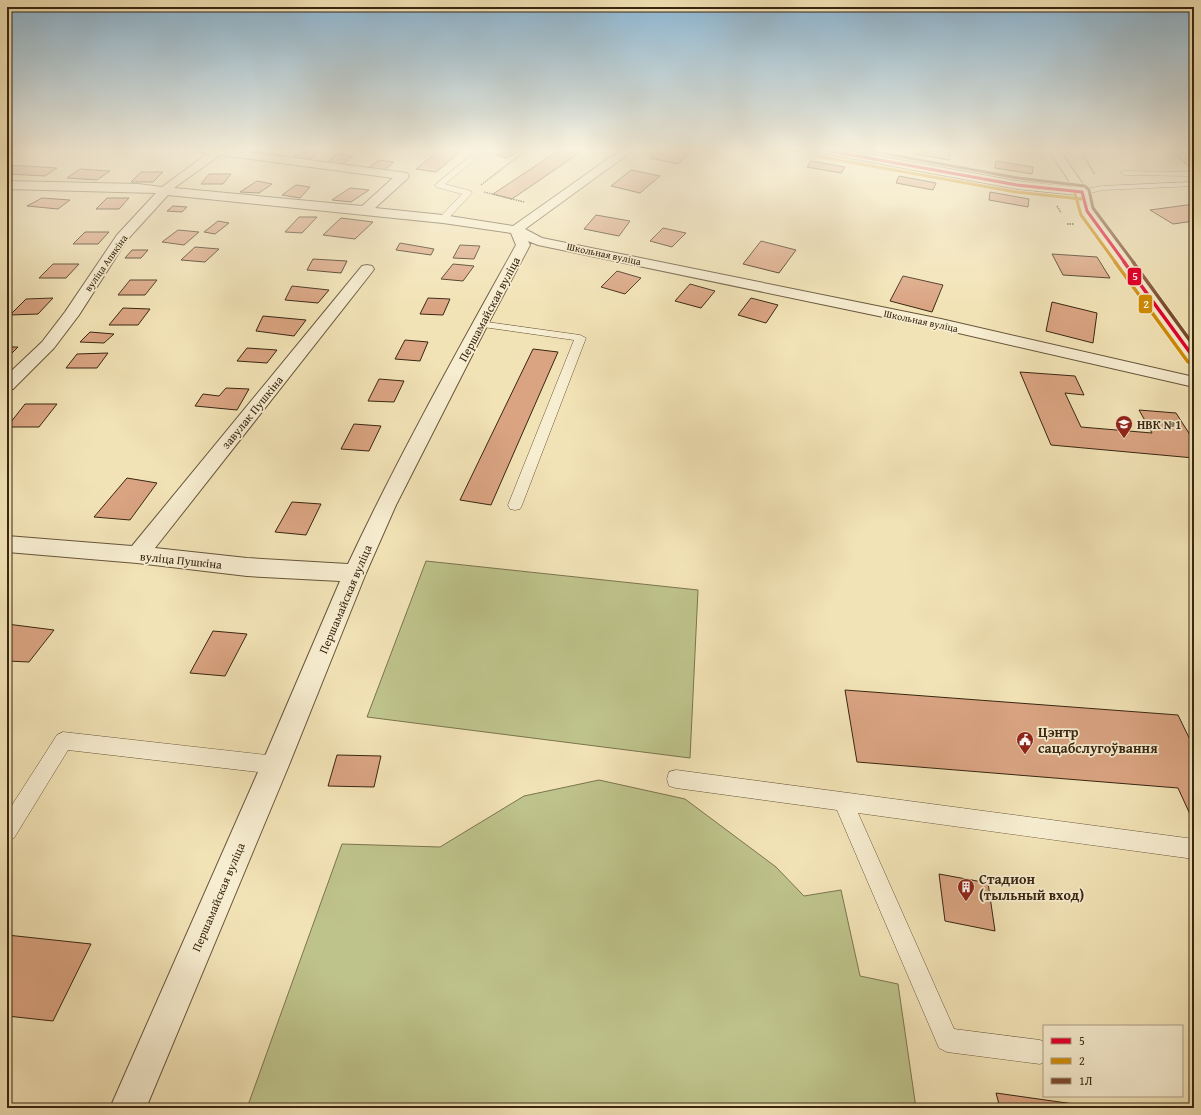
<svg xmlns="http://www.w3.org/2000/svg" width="1201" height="1115" font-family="'Gentium Book Plus',serif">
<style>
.green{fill:#bec38b;stroke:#7c744e}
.building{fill:#daa482;stroke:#392611}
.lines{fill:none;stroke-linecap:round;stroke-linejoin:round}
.service-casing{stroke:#67553a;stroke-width:1}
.minor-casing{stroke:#67553a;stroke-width:2}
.tertiary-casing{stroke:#67553a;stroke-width:2}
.path{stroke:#392611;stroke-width:1.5;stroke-dasharray:1.5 1;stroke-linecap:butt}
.service{fill:#f7edd0;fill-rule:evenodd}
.minor{fill:#f7edd0;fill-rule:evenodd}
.tertiary{fill:#f7edd0;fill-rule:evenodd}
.bus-1-far1-casing{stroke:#f7edd0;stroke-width:4.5}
.bus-1-casing{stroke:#f7edd0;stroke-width:5.5}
.bus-2-far1-casing{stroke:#f7edd0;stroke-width:4.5}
.bus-2-casing{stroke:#f7edd0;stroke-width:5.5}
.bus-3-far1-casing{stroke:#f7edd0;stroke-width:4.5}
.bus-3-casing{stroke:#f7edd0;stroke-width:5.5}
.bus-1-far1{stroke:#e4002b;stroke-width:3}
.bus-1{stroke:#e4002b;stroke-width:3.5}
.bus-2-far1{stroke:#d18c03;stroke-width:3}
.bus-2{stroke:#d18c03;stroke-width:3.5}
.bus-3-far1{stroke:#7a4b2a;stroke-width:3}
.bus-3{stroke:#7a4b2a;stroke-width:3.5}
.labels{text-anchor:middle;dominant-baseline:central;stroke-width:3.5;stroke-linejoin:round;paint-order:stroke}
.far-street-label{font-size:10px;fill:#392611;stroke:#f7edd0}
.street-label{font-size:12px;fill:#392611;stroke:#f7edd0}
.poi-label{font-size:12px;font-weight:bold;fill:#392611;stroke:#f7edd0;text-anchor:start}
.near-poi-label{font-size:14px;font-weight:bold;fill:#392611;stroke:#f7edd0;text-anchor:start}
.line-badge{stroke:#f7edd0;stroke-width:1.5}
.badge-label{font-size:11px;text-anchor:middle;font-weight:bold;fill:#fff}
</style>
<rect width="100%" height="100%" fill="#f2e3b6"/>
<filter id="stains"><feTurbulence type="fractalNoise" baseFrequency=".005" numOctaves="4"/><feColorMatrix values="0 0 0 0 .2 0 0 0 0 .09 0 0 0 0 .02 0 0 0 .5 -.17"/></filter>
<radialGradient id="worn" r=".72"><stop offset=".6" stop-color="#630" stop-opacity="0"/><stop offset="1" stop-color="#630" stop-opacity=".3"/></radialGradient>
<path class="green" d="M426 561 698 590 690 758 367 717Z
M599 780 685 799 776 867 804 896 841 890 860 976 898 984 916 1108H247L342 844 440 847 524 796Z"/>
<path class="building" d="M261 149H279L270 156 254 154Z
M441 149H464L436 172 416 169Z
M561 149H585L512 199 493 194Z
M660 149H694L678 164 650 158Z
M916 149H926L951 153 949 160 914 154Z
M1168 149H1194V167H1190Z
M305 150 320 152 308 160 292 158Z
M503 150 517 152 507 158 495 155Z
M338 154 353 156 341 165 326 163Z
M379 160 394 162 383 171 367 169Z
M811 161 845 167 841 173 807 167Z
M996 161 1033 167 1032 174 995 168Z
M8 165 57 168 45 176 7 174Z
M80 169 110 171 97 180 67 178Z
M631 170 660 176 640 193 611 186Z
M141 172H163L153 182H131Z
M209 174H231L223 184H201Z
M899 176 936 183 933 190 896 183Z
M257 181 272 184 259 193 240 192Z
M296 185 310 187 300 198 282 195Z
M350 188 369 190 351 202 332 200Z
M990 192 1029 199 1028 207 989 200Z
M42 198 70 200 58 209 27 206Z
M107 198H129L119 209H96Z
M1194 204V221L1173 224 1150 210Z
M173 206 187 207 182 212 167 211Z
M596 215 630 221 619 236 584 229Z
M299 217H317L302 233 285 232Z
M341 218 373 222 355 239 323 235Z
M218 221 229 223 215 234 204 232Z
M663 228 686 233 672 247 650 241Z
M178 230 199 232 184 245 162 242Z
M85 232H109L98 244H73Z
M761 241 796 250 779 273 743 264Z
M400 243 434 249 431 255 396 250Z
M460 245 480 246 474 259 453 258Z
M195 247 219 249 205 262 181 260Z
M132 250H148L141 258H125Z
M1052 254 1097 257 1110 278 1063 275Z
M313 259 347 261 341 273 307 270Z
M53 264H79L66 278H39Z
M453 264 474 266 463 281 441 279Z
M617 271 641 278 625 294 601 287Z
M903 276 943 285 932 312 890 301Z
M130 280H157L145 295H118Z
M690 284 715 291 701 308 675 301Z
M292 286 329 290 318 303 285 300Z
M53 298 38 314 10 315 26 299Z
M428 298 450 299 443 315 420 314Z
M751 298 778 305 766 323 738 315Z
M1052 302 1097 313 1093 343 1046 331Z
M123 308 150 309 138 325H109Z
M263 316 306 320 294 336 256 331Z
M90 332 114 334 104 343 80 342Z
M405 340 428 342 420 361 395 359Z
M7 347H18L7 358Z
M247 348 277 350 267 363 237 361Z
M533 349 558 352 491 505 460 500Z
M108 353 97 368H66L77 354Z
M1020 372 1075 376 1084 395 1065 393 1081 427 1152 433 1139 410 1176 413 1194 441V458L1051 445Z
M379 379 404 381 394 402 368 401Z
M226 388 249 389 237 410 195 406 203 394 219 396Z
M25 404H57L39 427H7Z
M354 424 381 426 369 451 341 449Z
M127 478 157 483 130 520 94 517Z
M292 502 321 504 306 535 275 532Z
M7 624 54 630 29 662 7 661Z
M213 631 247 634 225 676 190 673Z
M845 690 1178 715 1194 748V823L1178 788 857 762Z
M337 755 381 756 374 787 328 786Z
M939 874 988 883 995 931 945 921Z
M7 935 91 944 53 1021 7 1016Z
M996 1093 1102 1108H1000Z"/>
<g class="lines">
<defs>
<path id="service" d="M479 149H488L445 184 471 191 472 193 446 221H440L439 219 440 217 462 194 436 187 435 185Z
M1122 171 1191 172H1194V178L1189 176 1125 175 1121 173Z
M1194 182V186L1102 190 1082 195 1078 192 1079 190 1102 186Z
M480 321 580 335 586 338 522 505 520 509 515 510 510 509 508 505 574 340 476 326 475 324 476 322Z
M63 732 275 756 282 759 284 765 282 771 275 774 68 750 14 838 7 841V813L57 735Z
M676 770 1194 839V859L858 813 954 1029 1040 1040 1044 1042V1062L1040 1064 947 1052 939 1048 837 810 676 788 669 786 667 779 669 772Z"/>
<path id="minor" d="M7 149H20L11 156 7 157Z
M225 149 407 173 409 176 407 179 375 208 443 215 513 226 622 149H635L525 229 542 238 941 319 1194 377V387L941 329 538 245 528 241 530 245 488 324 396 505 366 573 289 765 146 1108H110L265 756 340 581 247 576 137 563 7 552V536L132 546 362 266 367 265 372 266 374 269 372 272 155 548 247 558 348 564C399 455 458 350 516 245L511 233 443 223 168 195 127 240 79 315 54 348 13 389 7 390V375L42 342 65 312 117 235 156 193 7 189V181L138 184 162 187 207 154 200 152 199 149ZM220 155 393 178 362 206 174 188Z"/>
<path id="tertiary" d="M812 149H838L1017 181 1073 187 1048 149H1059L1088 192 1093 211 1194 346V363L1188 362 1082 214 1077 195 1017 189 817 152Z"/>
</defs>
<use href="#service" class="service-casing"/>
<use href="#minor" class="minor-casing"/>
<use href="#tertiary" class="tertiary-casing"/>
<path class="path" d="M783 149 800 152
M1080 149 1095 175
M481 185 528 149
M484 192 524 202
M1057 206 1061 213
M1067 224H1074"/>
<use href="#service" class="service"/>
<use href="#minor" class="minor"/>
<use href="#tertiary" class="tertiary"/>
<defs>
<path id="bus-1-far1" d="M819 149 1017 185 1082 192
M1082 192 1087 211 1125 263"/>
<path id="bus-1" d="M1124 262 1194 358"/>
<path id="bus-2-far1" d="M816 156 1016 192 1081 199
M1075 194 1081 215 1116 263"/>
<path id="bus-2" d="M1115 262 1188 362"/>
<path id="bus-3-far1" d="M859 149 1018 178 1085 186 1089 190 1093 208 1134 263"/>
<path id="bus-3" d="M1133 262 1194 346"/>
</defs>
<use href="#bus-1-far1" class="bus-1-far1-casing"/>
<use href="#bus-1" class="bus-1-casing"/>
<use href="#bus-2-far1" class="bus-2-far1-casing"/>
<use href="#bus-2" class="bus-2-casing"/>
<use href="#bus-3-far1" class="bus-3-far1-casing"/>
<use href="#bus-3" class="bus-3-casing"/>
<use href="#bus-1-far1" class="bus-1-far1"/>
<use href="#bus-1" class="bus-1"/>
<use href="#bus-2-far1" class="bus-2-far1"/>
<use href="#bus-2" class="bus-2"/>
<use href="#bus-3-far1" class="bus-3-far1"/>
<use href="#bus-3" class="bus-3"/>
</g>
<linearGradient id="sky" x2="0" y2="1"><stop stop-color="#8bb7d5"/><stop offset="0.49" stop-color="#f9f2de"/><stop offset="1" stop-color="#f9f2de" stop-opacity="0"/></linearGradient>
<rect width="1201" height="306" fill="url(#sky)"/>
<defs>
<symbol id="school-pin" viewBox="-11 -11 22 30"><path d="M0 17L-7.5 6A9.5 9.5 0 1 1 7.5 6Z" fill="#8f2418" stroke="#f7edd0"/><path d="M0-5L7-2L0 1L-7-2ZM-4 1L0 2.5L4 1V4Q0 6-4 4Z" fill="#fff"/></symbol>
<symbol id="civic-pin" viewBox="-11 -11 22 30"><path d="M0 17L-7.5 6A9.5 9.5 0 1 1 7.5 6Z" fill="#8f2418" stroke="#f7edd0"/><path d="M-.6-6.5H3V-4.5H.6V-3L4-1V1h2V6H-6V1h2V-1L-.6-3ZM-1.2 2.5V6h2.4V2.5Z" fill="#fff"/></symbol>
<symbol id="building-pin" viewBox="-11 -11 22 30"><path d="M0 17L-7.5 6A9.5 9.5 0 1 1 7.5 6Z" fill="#8f2418" stroke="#f7edd0"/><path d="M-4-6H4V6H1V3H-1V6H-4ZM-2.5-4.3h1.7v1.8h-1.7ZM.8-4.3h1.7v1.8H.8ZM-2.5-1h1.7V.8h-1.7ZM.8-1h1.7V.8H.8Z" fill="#fff"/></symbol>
</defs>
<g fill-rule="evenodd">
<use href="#school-pin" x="1114" y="414" width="20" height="27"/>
<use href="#civic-pin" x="1015" y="730" width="20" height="27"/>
<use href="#building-pin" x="956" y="877" width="20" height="27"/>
</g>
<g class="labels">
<g class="far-street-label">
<text transform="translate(604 254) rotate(12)">Школьная вуліца</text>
<text transform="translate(106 263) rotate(-55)">вуліца Апякіна</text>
<text transform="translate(921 321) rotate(12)">Школьная вуліца</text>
</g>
<g class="street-label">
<text transform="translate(489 309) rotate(-62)">Першамайская вуліца</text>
<text transform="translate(252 412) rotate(-51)">завулак Пушкіна</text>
<text transform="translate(181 560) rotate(6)">вуліца Пушкіна</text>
<text transform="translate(345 599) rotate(-67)">Першамайская вуліца</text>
<text transform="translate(218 897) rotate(-67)">Першамайская вуліца</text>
</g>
<g class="poi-label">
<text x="1137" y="424">НВК №1</text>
</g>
<g class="near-poi-label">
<text x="1038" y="732">Цэнтр<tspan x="1038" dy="16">сацабслугоўвання</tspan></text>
<text x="979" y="879">Стадион<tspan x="979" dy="16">(тыльный вход)</tspan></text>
</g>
</g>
<g class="line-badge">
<rect x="1127" y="267" width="15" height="19" rx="4" fill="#e4002b"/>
<rect x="1138" y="294" width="15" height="20" rx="4" fill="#d18c03"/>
</g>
<g class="badge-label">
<text x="1135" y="280">5</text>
<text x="1146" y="308">2</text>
</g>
<rect width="1201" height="1115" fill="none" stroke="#f2e3b6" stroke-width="24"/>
<rect x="8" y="8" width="1185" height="1099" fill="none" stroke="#392611" stroke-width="2"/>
<rect x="12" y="12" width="1177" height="1091" fill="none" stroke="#392611"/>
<rect x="1043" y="1025" width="140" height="72" fill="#f7edd0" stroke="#ab9d84"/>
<rect x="1051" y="1038" width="20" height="6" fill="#e4002b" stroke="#ab9d84"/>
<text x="1079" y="1045" font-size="12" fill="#392611">5</text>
<rect x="1051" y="1058" width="20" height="6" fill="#d18c03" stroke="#ab9d84"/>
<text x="1079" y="1065" font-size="12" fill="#392611">2</text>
<rect x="1051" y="1078" width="20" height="6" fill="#7a4b2a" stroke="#ab9d84"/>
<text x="1079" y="1085" font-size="12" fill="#392611">1Л</text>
<rect width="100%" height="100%" filter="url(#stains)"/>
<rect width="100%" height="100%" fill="url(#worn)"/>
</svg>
